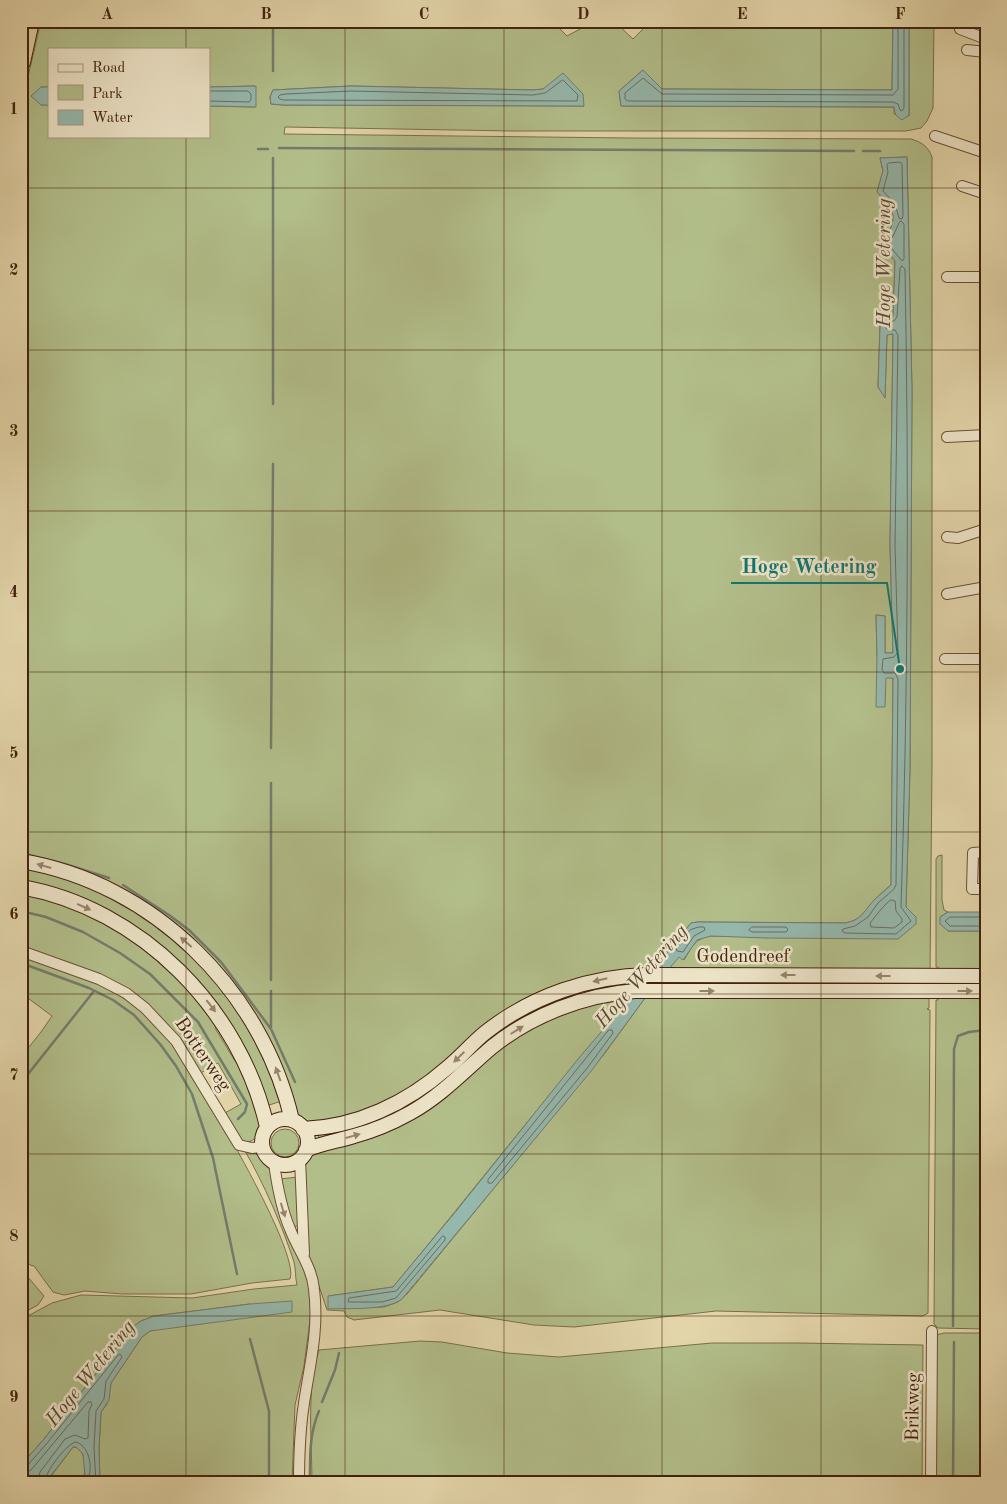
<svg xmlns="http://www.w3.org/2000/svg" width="1007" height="1504" font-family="'Old Standard TT',serif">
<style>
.green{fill:#b2be8a;stroke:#7a704c;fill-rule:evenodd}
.water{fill:#95b8ad;stroke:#747c6d}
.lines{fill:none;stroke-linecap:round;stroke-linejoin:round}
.shore{stroke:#6c6d5d;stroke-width:1}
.stream{stroke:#747c6d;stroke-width:2.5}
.street-casing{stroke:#6b4f34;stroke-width:12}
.secondary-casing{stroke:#43220d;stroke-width:16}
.highway-casing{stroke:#43220d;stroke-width:20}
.street{stroke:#ede4c8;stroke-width:10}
.secondary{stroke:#ede4c8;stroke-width:14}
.highway{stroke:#e3d5aa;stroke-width:18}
.oneway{fill:#98836a}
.grid{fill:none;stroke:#43220d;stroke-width:1;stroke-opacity:0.55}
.labels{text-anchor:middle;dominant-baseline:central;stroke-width:5;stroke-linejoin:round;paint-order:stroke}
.street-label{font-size:19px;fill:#43220d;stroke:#ede4c8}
.water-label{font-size:20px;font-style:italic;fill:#584835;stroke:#ede4c8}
.leader{fill:none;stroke:#0f766e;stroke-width:2}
.callout-dot{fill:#0f766e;stroke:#ede4c8;stroke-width:2}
.callout-label{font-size:20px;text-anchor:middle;font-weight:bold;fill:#0f766e;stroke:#ede4c8;stroke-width:5;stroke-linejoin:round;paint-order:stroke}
.neatline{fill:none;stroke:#43220d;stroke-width:2}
.grid-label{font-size:16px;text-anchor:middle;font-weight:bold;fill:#43220d}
</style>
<rect width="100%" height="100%" fill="#e3d5aa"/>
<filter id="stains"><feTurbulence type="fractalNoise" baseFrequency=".004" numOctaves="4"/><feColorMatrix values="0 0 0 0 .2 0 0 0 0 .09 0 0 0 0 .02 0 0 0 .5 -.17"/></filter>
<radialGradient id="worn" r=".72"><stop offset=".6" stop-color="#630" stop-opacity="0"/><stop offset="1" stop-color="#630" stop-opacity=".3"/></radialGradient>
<path class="green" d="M41 21H552L567 36 582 28 615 22 633 39 651 21H893L892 90 662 89 643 70 619 91 621 106 894 107V114L909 116V21H934L933 108 927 121 921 128 906 131H511L285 127 284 134 628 138 911 139C921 142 928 146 932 157V765L930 973 666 972 679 956 684 960C692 947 695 938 711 936L789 937 916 917 906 907 910 769 912 390 907 157 880 158 883 171 877 192C899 216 896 218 883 246L895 261 893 316 887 317 886 295 881 297 878 387 885 397 887 334H893L890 545 893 653H885V616L876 615 877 655 886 677 893 678 891 885C886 889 880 894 876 899 864 910 863 920 845 923L698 922 691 923 662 959 657 962 654 970 551 992 420 1085 354 1117 304 1123 297 1116 262 1031 169 923 21 858V107ZM49 49H209V87L255 86V107L209 106V136H49V105H41V87H49ZM351 86 533 90 543 89 584 106 283 105 271 104 270 97 273 90Z
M942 855V900L944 910 948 912 940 917 948 931H986V974L938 973V967H936V859L938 856Z
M21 864 84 882 169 931 244 1013 285 1100 266 1106 252 1068 152 944 21 884Z
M21 890 109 922 182 978 217 1026 215 1028 235 1061 237 1060 247 1071 262 1126C258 1136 254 1143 243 1142L223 1114 241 1104 218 1063 199 1074 135 998 21 947Z
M21 954C62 969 107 983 141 1011 153 1021 165 1034 174 1047 196 1076 301 1251 290 1279L252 1283 191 1294H122L85 1291 64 1295 53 1292 34 1266 30 1265 21 1255V1057L41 1032 52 1016 21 993Z
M647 978 639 987 598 994 481 1054 396 1117 320 1142 317 1131 373 1116 488 1034 561 994Z
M661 978 929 979V988H653Z
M634 994C551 1090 474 1190 393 1287L329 1296V1308L384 1307 398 1302 408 1293 605 1053 648 994H929V1008L927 1009 930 1010 928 1313 923 1316 716 1311 574 1327 534 1325 440 1310 354 1320 347 1317 344 1311 327 1310 306 1247 304 1169 309 1156 314 1151 361 1137 546 1017Z
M938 994H986V1329L938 1328 934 1324 936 1000H938Z
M271 1143a14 14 0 1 1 28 0a14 14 0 1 1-28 0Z
M245 1151 258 1154 269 1165 302 1262 309 1287 312 1305 304 1366 295 1405 292 1483H100L99 1448 101 1412 107 1404 111 1383 142 1337 150 1331 250 1304 154 1316 141 1321 134 1326 44 1439 21 1465V1320L24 1318 52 1303 81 1295 192 1298 254 1289 297 1285C295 1277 296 1270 294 1262 282 1225 264 1184 245 1151Z
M298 1177 299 1224 297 1226 293 1227 280 1179Z
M21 1269 44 1296 38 1305 21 1314Z
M944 1333H986V1483H935L936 1335Z
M420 1341 442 1342 507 1353 559 1357 712 1343H798L923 1345 922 1483H312C312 1443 306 1387 319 1350Z
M73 1447 79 1448C86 1457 87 1473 81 1483H51L49 1479Z"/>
<path class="water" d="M893 21H909V115L902 120C895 116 895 113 894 107L621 106 619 91 643 70 662 89 892 90Z
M563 73 583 94 584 106 283 105 271 104 270 97 273 90 351 86 533 90 543 89Z
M256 86V107L209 106V87Z
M41 87H49V105H41L31 96Z
M907 157 912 390 910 769 906 907 916 917V924L898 939 766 938 711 936 697 940 683 960 679 957 648 994 592 1070 402 1299C386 1311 349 1308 328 1309V1296L393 1287 457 1210 578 1059 654 970V965L662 959 691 923 698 922 845 923C863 920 864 910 875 899 880 894 886 890 891 885L893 678H886L885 707H876L877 655 876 615 885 616V653H893L890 545 893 334 887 335 885 398 878 387 881 297 886 295 887 317 893 316 895 261 883 246C895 218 900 216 877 192L883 171 880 158Z
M948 912H986V931H948L940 924V917Z
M292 1301V1312L150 1331 142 1337 111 1383 109 1400 101 1412 99 1448 100 1483H81L85 1475 83 1454 76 1447H73L49 1478 51 1483H21V1465L44 1439 134 1326 141 1321 154 1316 250 1304Z"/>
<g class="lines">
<path class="shore" d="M898 21V89L893 95 662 94 643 78 625 93V99L628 101 893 102 898 104 900 110 902 111 904 108V21
M563 80 578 95 577 101 283 100 280 99 278 97 280 95 286 94 351 91 533 95 545 93Z
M209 91H248L251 94V100L249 102 209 101
M889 163 900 162 902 164 903 216 902 219 899 218 895 204 883 191 888 172 887 165Z
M901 221 904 224V259L902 261 889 245 899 223Z
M902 266 905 269C909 481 908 694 901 907L911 921 896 934 845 933 842 931 843 929 855 926 868 917 878 903 894 889 896 885 898 679 895 673H884L882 670 883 659 894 657 898 652 895 545 898 335 895 330 887 329 885 327 886 322 894 321 897 317 900 269Z
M891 900 895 901 896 911 902 919V922L894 928 871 927 870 923 883 907Z
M986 917H950L945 921 950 926H986
M699 927H704L705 930 694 936 683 952 677 951 676 948 690 930Z
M752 927H786L788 930 786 932H752L749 930Z
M609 1030H612L613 1033 588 1067 492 1183H488V1180Z
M443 1236 445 1237V1240L396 1298 382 1302H348L349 1298 396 1291Z
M21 1468 27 1466 48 1442 118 1355 120 1354 122 1357 106 1381 104 1399 96 1411 94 1448 96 1483
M21 1474 26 1473 31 1470 88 1402H91L92 1404 89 1411 88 1438 85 1439 75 1435 65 1439 40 1472 38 1483
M45 1483C43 1474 67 1443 76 1442 91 1447 93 1470 87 1483"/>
<path class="stream" d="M273 71V21
M279 148 854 151
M258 149H268
M863 151H880
M273 404V158
M271 748 273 464
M21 853 65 864 109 878
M123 885 169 915 189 930 221 962 271 1029 295 1082
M21 911 46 917 83 932 120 953 150 974 198 1022 247 1104 245 1112 238 1119
M21 963 89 988 113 1000 134 1015 160 1044 176 1066 192 1094 213 1158 237 1274
M271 980V783
M271 991V1027
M21 1083 94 991
M953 1326 954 1049 958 1036 969 1032 986 1030
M250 1339 269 1411V1483
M322 1402 335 1370 339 1353
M310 1483C310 1458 309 1434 319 1411
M953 1483 954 1342"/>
<defs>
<path id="street" d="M960 29 986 39
M967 50 986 52
M935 136 986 153
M962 186 986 194
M947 277H986
M947 437 986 435
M947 537 958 538 986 529
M947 594 986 587
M945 659H986
M986 852 973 853 972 889H986
M21 951 99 979 126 993 145 1008 176 1041 239 1145 252 1148 262 1147
M300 1159 304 1254
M274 1163C277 1185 281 1208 290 1229 298 1250 312 1267 314 1289 319 1330 310 1363 304 1403 300 1429 299 1456 299 1483
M931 1483 932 1331"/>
<path id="secondary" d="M21 861C154 883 262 991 292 1120
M21 887C141 908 241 1010 267 1127
M262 1142a23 23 0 1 1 46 0a23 23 0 1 1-46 0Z
M303 1129C357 1127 407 1103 447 1068 461 1057 472 1043 486 1032 532 996 590 976 648 975L986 976
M306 1150C322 1143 338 1141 354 1136 373 1131 392 1123 410 1113 441 1096 465 1070 492 1047 532 1015 584 995 635 991H986"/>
<path id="highway" d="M21 62 30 21"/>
</defs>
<use href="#street" class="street-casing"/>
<use href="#secondary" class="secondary-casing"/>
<use href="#highway" class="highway-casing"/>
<use href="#street" class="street"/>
<use href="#secondary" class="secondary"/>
<use href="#highway" class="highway"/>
</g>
<defs><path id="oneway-solid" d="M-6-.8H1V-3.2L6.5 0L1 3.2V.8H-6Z" transform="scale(1.25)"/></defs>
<g class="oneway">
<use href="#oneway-solid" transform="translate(44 866) rotate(-164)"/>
<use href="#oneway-solid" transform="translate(84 907) rotate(24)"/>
<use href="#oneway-solid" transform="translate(186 942) rotate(-139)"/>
<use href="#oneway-solid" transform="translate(788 975) rotate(-180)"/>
<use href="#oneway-solid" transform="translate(883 976) rotate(-180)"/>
<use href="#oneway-solid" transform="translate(600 980) rotate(167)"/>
<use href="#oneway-solid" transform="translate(707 991)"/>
<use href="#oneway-solid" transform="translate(965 991)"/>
<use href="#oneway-solid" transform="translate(211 1006) rotate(52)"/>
<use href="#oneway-solid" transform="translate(517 1030) rotate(-32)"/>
<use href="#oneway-solid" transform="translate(459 1057) rotate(136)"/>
<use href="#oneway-solid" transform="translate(278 1074) rotate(-110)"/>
<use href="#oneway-solid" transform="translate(353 1136) rotate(-16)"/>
<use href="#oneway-solid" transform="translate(283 1210) rotate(73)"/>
</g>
<path class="grid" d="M186 21V49M345 21V1483M504 21V1483M662 21V1483M821 21V1483M186 136V1483M21 188H986M21 350H986M21 511H986M21 672H986M21 832H986M21 994H986M21 1154H986M21 1316H986"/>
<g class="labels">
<g class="street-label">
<text x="743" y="957">Godendreef</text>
<text transform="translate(202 1055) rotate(56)">Botterweg</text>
<text transform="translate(914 1407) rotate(-89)">Brikweg</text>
</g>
<g class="water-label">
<text transform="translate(885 263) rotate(-90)">Hoge Wetering</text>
<text transform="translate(642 977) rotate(-49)">Hoge Wetering</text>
<text transform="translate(91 1374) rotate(-51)">Hoge Wetering</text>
</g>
</g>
<path class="leader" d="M900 669L887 583H731"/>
<circle class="callout-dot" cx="900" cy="669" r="5"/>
<g class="callout-label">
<text x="809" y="573">Hoge Wetering</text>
</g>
<rect width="1007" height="1504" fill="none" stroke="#e3d5aa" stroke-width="55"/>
<rect x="48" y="48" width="162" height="90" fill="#ede4c8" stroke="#a9967d"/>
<rect x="58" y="64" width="25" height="8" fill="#ede4c8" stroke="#a9967d"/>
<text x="92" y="72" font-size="15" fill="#43220d">Road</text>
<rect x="58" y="85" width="25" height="15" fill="#b2be8a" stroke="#a9967d"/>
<text x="92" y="98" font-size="15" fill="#43220d">Park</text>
<rect x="58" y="110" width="25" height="15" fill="#95b8ad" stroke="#a9967d"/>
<text x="92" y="122" font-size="15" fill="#43220d">Water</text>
<rect x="28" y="28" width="952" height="1448" class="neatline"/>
<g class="grid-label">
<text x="107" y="19">A</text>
<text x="266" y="19">B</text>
<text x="424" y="19">C</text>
<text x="583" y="19">D</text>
<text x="742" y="19">E</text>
<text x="900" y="19">F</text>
<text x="14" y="114">1</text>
<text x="14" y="275">2</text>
<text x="14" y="436">3</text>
<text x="14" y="597">4</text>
<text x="14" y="758">5</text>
<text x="14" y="919">6</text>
<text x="14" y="1080">7</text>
<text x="14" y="1241">8</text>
<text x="14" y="1402">9</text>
</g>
<rect width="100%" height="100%" filter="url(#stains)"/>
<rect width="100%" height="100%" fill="url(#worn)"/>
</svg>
